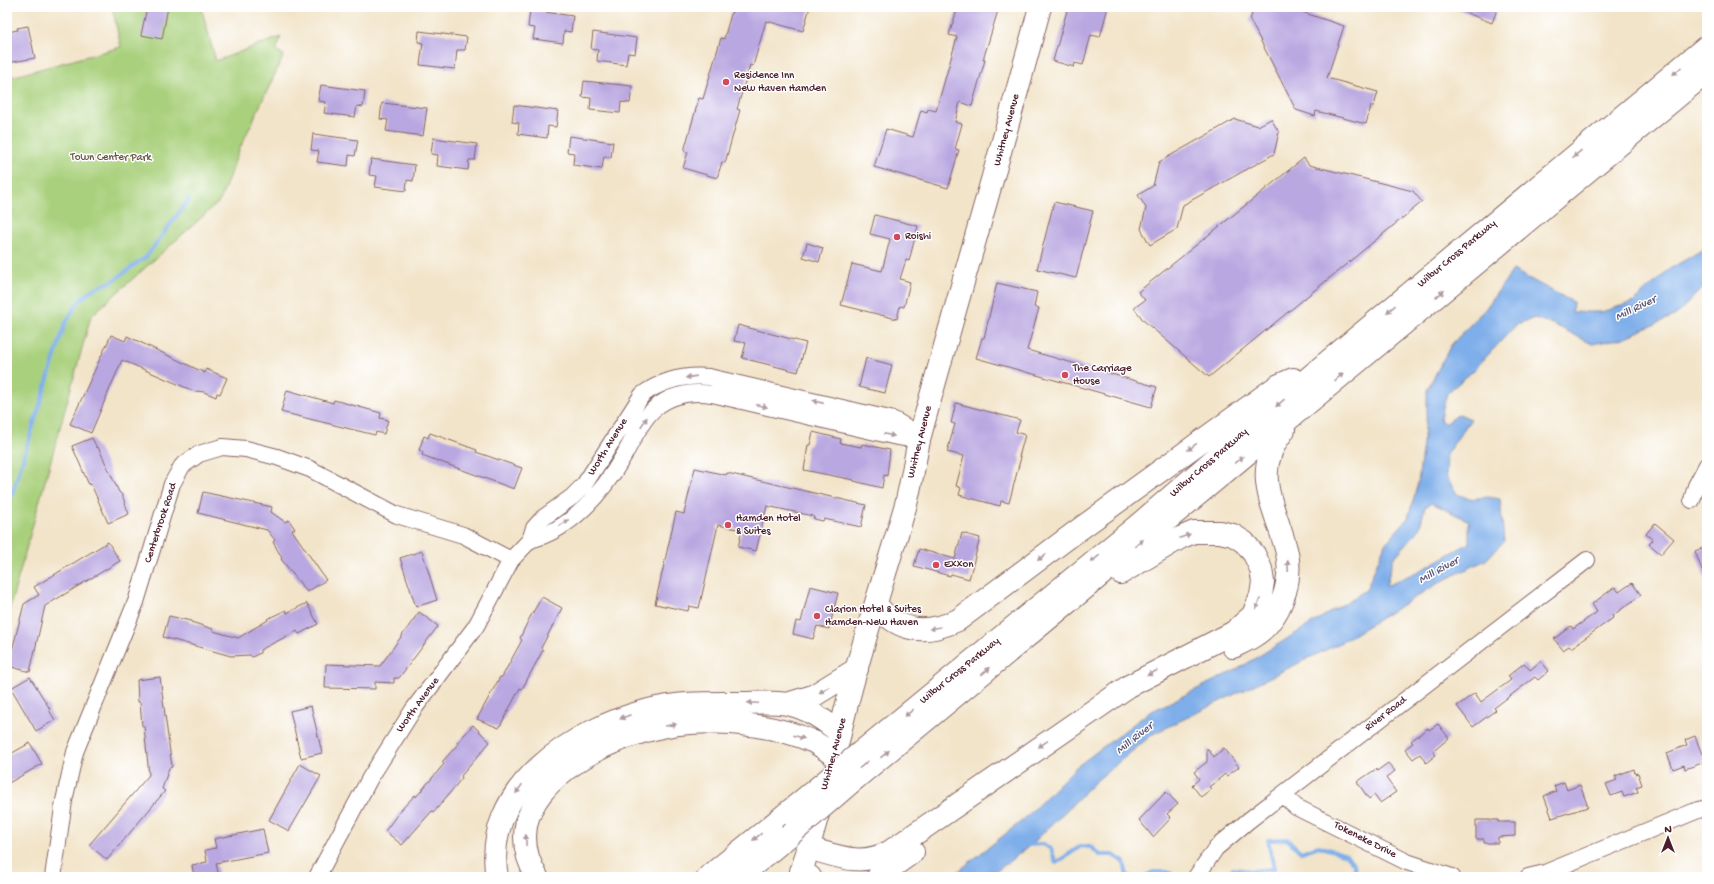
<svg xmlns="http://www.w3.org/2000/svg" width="1714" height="884" font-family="'Gochi Hand',sans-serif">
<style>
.green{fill:#a9d07b;stroke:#7a7853}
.water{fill:#7fafea;stroke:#64678a;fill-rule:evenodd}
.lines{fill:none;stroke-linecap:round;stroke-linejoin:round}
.stream{stroke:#7fafea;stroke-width:4}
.building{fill:#b9a7e1}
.minor-casing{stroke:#856462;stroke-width:18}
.primary-casing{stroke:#856462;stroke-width:24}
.motorway-casing{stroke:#856462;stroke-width:24}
.minor{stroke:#fff;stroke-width:16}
.primary{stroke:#fff;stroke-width:22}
.motorway{stroke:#fff;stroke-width:22}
.motorway-bridge-casing{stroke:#856462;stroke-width:24;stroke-linecap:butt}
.motorway-bridge{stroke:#fff;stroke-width:22}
.oneway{fill:#ae9aa0}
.poi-dot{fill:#d1495b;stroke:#fff;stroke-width:1.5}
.labels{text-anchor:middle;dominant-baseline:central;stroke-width:3;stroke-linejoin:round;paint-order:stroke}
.poi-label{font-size:11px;fill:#4a1f2b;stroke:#fff;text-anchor:start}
.street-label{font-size:11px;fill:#4a1f2b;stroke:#fff}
.park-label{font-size:11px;fill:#665443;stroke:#fff}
.water-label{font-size:12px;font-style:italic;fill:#5f5977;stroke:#fff}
</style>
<rect width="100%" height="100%" fill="#fff"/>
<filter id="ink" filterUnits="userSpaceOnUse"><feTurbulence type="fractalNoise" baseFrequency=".025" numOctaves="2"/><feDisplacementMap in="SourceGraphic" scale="8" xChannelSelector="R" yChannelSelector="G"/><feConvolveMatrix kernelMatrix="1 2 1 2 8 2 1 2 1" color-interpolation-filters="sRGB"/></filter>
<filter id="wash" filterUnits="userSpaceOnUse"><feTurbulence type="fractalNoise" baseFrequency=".012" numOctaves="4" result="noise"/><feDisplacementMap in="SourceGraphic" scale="16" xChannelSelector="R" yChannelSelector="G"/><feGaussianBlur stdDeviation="0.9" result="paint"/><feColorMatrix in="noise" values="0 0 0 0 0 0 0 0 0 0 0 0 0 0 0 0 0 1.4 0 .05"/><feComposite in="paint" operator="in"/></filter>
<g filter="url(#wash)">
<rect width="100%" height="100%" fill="#f2e4c9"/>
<path class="green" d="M112 7H201L216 61 258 45 259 43 261 44 281 37 276 51 284 55 239 150 220 201 91 316 7 618V78L121 47Z"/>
<path class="water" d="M1707 247V283L1676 315 1624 338 1592 344 1555 325 1535 318 1517 324 1473 371 1447 393 1440 419 1445 424 1459 414 1471 419 1447 453 1446 476 1457 494 1470 499 1488 497 1500 499 1504 541 1486 560 1442 581 1338 644 1153 734 1096 781 1032 844 989 877H951L1023 820 1075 768 1148 713 1238 669 1366 590 1385 544 1408 518 1418 483 1427 412V390L1451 345 1486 308 1513 270 1573 302 1572 312H1601L1634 302 1668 270ZM1432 503 1469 521V543L1425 568 1386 586 1393 559 1419 530 1425 507Z"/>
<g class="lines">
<path class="stream" d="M7 510 65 324 78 302 93 289 113 281 147 256 189 199
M1028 845 1043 844 1051 849 1056 863 1081 846 1091 847 1100 855H1113L1124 862 1127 876 1131 877
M1143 877 1153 872H1171
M1219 877 1233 869 1252 871 1274 869 1268 840 1287 839 1301 852 1319 846 1346 855 1354 864 1356 877"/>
</g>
<g id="blocks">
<path class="building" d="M147 7H168L162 39 141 35Z
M733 7H810L803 31 766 21 753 66 750 65 737 109 740 110 725 163 722 162 717 178 683 168 688 152 684 151 699 98 703 99 721 38 724 39Z
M958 7H999L983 60H985L972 106 960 102 955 122 962 124 955 149 959 150 948 188 874 167 886 129 913 137 921 110 927 112 928 109 936 111 957 37 949 35Z
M1068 7H1108L1100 37 1091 35 1083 65 1075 63 1074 67 1053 61Z
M1254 7H1287L1344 26 1327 78 1378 92 1374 106H1371L1366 124 1316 111 1315 116 1296 110 1250 20Z
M1452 7H1498L1492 23Z
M530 10 573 16 571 32 564 31 563 43 533 39 535 28 528 27Z
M28 26 35 58 7 63V32L18 30 17 28Z
M419 31 467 37 465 50H457L455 69 420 65 423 43 418 42Z
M593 32 637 38 635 54 628 53 626 65 597 61 598 50 591 49Z
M584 81 632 86 630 103 621 102 620 113 590 110 591 98 582 97Z
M321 85 365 91 363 107 357 106 355 117 324 113 326 102 318 101Z
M382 103 427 108 423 136 386 131 388 120 380 119Z
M514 105 558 111 556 127 548 126 547 138 518 134 519 123 512 122Z
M1235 119 1258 126 1271 119 1279 132 1274 154 1183 205 1177 229 1150 245 1141 229 1146 208 1138 195 1153 186 1159 162Z
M313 134 358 140 355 156 349 155 348 166 317 162 319 151 311 150Z
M569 136 613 142 611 157 604 156 602 169 573 165 574 153 567 152Z
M433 138 477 144 475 160H469L468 170 437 166 438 155 431 154Z
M1304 158 1309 165 1413 191 1422 202 1209 377 1144 321 1134 308 1145 300 1138 292Z
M371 159 415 165 413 181 407 180 406 191 375 187 377 176 369 175Z
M1054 202 1093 211 1076 278 1037 269Z
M875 215 918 226 909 261 906 260 900 279 910 282 904 307 900 306 897 319 841 305 852 264 882 271 890 239 870 234Z
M807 243 823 248 819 262 803 257Z
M997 283 1037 292 1034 307 1039 308 1027 350 1157 387 1151 407 976 358 982 338H984Z
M738 325 806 343 798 372 742 358 746 343 734 341Z
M111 335 125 341 127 336 205 373 206 369 227 378 220 394 217 393 216 397 204 392 197 391 196 392 122 360 91 433 70 424Z
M866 358 892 365 885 393 859 387Z
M287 390 333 403 334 400 381 413 380 418 388 420 384 434 376 432 375 435 281 412Z
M956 403 1020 420 1016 432 1025 435 1019 457H1021L1009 503 1001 501 1000 506 959 495 961 488 956 486 964 456 947 452 955 424 951 423Z
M813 432 841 439 840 443 861 447 862 444 890 450 887 476 884 475 882 488 854 481V480L804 470 808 445H810Z
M430 433 477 450 476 452 522 468 514 489 422 455 423 452 419 450 424 436 428 438Z
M92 438 97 448 98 447 119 492 122 495 129 514 108 523 91 484 89 485 72 446Z
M695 468 726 475 727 473 866 505 861 527 824 519 823 521 814 519 813 516 767 506 756 551 738 547 742 530 718 525 699 608 689 606 688 611 655 604 676 512 684 514Z
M203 492 272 507 271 512 285 522 289 520 295 529 292 530 326 580 307 592 281 559 282 558 273 542 275 540 267 530 198 513Z
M1655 523 1674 539 1661 554 1649 544 1653 540 1646 534Z
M962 533 980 538 969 579 951 574 950 576 914 566 919 549 955 559Z
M108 542 120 561 45 606 30 672 8 666 24 604 39 595 34 587Z
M1707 546V580L1706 581 1695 551Z
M422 551 437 600 416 607 400 558Z
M1632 583 1641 595 1612 616 1613 618 1571 648 1569 646 1563 650 1554 639 1571 626 1573 629 1597 612 1592 604 1615 587 1619 592Z
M810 586 838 593 829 629 817 626 813 639 793 634 796 621 801 622Z
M542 597 562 608 541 648 543 650 522 689 520 688 499 728 477 719 500 677H502L522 640 520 638 529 619Z
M307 603 318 624 299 634 297 631 260 650V653L252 657 250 655 231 656 163 637 169 616 191 621V622L213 629V631L238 638 268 620 267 619 286 610 287 613Z
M419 612 438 626 399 678H394V683L375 682V689L325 688 326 664 380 666Z
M1541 661 1549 671 1538 680 1535 677 1494 708 1496 710 1473 727 1457 706 1475 693 1481 702 1511 680 1508 676 1524 663 1530 670Z
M30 677 50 709 49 710 55 720 36 731 11 688Z
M160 677 172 767 169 768 162 789 165 791 107 860 89 845 149 775 144 726H142L140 702H138L137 680Z
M311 706 322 753 301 758 290 711Z
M1438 724 1449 738 1436 749 1433 752 1436 755 1426 763 1420 754 1413 759 1405 749 1413 743 1411 741 1428 728 1429 730Z
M473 725 490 742 461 776 462 778 434 812 432 811 402 845 385 831 400 811 415 795 416 797 444 764 442 762 458 744 457 743Z
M1695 736 1705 762 1685 769 1684 765 1673 769 1667 753 1687 745 1685 740Z
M30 743 42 764 7 784V756Z
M1207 748 1214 757 1224 748 1239 767 1227 776 1225 774 1209 787 1211 789 1201 797 1192 785 1199 779 1194 772 1207 762Z
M1388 763 1395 771 1386 778 1396 792 1380 803 1374 795 1369 799 1357 782 1376 769 1377 771Z
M300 764 321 776 289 831 269 820Z
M1634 769 1635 774 1638 773 1642 785 1636 787 1638 792 1624 797 1622 792 1611 796 1606 784 1617 780 1615 776Z
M1564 782 1567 790 1580 785 1588 807 1552 818 1544 796 1556 791 1554 786Z
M1166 792 1178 804 1167 814 1171 818 1153 837 1139 820Z
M1476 820H1498V822H1515V836L1498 837V843H1484V839H1476Z
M263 829 268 853 216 863 219 877H194L192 865 207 862 205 850 216 848 214 839Z"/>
</g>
</g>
<g filter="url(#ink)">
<use href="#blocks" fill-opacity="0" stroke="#856462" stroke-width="1"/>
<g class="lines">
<defs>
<path id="minor" d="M1692 500 1696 486 1707 465
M530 540C571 530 603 492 623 457 631 443 639 425 650 413 667 395 689 391 712 394L893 436 905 438 920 435
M1283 795 1296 807 1407 862 1452 877
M53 877 64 801 75 752 136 602 172 484 182 466 199 454 222 447 246 449 277 457 310 469 397 515 463 535 511 560
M317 877 370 778 413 710 476 626 511 560 530 540 534 528 543 518 572 497 584 485 642 395C661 381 685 375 709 377L894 420 920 435
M1196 877 1216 848 1248 821 1587 560
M1528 877 1545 873 1698 810 1707 808"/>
<path id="primary" d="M836 750C854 667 882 586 906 504 912 481 915 456 921 432 960 290 1002 149 1040 7
M800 877 822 800"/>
<path id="motorway" d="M876 605C900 633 926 635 958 620L1073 534 1279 385 1293 379
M1233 647C1245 641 1259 635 1268 624 1284 605 1292 578 1287 553 1276 506 1249 474 1284 430
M787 704 813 696 857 669
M861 752 1138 525 1320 368 1707 46
M855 779 1707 72
M808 848C838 856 859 867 889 852L1129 686 1234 632 1253 615 1261 595 1263 582 1261 569 1254 554 1244 542 1233 535 1220 532H1194L1180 538 1121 573
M801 871 810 877
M497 877C481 788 574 729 649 710 678 702 709 703 739 703 754 703 772 701 787 704 808 708 824 720 840 733
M537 877C484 788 621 727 690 723 729 720 778 726 814 742 821 746 828 751 835 756
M708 877 787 813
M739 877 789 836
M878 877 913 852"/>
</defs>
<use href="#minor" class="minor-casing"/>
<use href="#primary" class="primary-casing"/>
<use href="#motorway" class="motorway-casing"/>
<use href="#minor" class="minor"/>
<use href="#primary" class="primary"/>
<use href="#motorway" class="motorway"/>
<defs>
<path id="motorway-bridge" d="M787 813 861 752
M789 836 855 779"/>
</defs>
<use href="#motorway-bridge" class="motorway-bridge-casing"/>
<use href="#motorway-bridge" class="motorway-bridge"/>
</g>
<defs><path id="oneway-solid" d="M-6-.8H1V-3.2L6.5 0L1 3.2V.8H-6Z"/></defs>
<g class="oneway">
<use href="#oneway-solid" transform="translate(1677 71) rotate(140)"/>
<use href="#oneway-solid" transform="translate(1577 154) rotate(140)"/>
<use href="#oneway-solid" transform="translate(1440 294) rotate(-40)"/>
<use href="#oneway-solid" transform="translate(1391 309) rotate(140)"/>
<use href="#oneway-solid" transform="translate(691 377) rotate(172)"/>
<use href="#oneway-solid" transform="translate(1339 377) rotate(-40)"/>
<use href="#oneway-solid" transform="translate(818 402) rotate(-167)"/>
<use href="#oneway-solid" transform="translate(1280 403) rotate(139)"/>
<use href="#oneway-solid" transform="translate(762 406) rotate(13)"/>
<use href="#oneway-solid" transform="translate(644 422) rotate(-57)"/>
<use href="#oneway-solid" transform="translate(889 435) rotate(13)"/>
<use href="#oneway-solid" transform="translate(1192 447) rotate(144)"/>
<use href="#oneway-solid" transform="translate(1239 460) rotate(-40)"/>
<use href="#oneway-solid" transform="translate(564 523) rotate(-35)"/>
<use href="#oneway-solid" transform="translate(1185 536) rotate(-21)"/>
<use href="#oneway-solid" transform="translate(1139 543) rotate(-40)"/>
<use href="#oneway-solid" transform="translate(1042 557) rotate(143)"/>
<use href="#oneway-solid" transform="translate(1095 559) rotate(141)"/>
<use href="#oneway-solid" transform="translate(1288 566) rotate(-93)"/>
<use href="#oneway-solid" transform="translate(1258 604) rotate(111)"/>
<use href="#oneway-solid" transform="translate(935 628) rotate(170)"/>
<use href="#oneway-solid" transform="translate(986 671) rotate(-40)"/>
<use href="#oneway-solid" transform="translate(1152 673) rotate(152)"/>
<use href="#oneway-solid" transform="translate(824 690) rotate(149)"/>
<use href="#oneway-solid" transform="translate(753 703) rotate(-178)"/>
<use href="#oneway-solid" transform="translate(909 713) rotate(141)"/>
<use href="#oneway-solid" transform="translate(625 717) rotate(159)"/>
<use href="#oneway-solid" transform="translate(671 725) rotate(-9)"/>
<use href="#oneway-solid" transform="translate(799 737) rotate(18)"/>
<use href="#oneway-solid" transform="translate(1043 744) rotate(145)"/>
<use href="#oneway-solid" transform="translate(885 754) rotate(-40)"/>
<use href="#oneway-solid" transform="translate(519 789) rotate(125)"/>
<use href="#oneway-solid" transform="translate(757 837) rotate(141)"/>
<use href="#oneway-solid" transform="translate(526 840) rotate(-91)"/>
</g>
</g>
<g class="poi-dot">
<circle cx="726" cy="82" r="4"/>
<circle cx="897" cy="237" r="4"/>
<circle cx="1065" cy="375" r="4"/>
<circle cx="728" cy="525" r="4"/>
<circle cx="936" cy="565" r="4"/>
<circle cx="817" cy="616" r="4"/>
</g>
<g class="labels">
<g class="poi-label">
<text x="734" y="76">Residence Inn<tspan x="734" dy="13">New Haven Hamden</tspan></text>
<text x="905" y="237">Roishi</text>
<text x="1073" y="369">The Carriage<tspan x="1073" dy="13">House</tspan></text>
<text x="736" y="519">Hamden Hotel<tspan x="736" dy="13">&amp; Suites</tspan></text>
<text x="944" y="565">Exxon</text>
<text x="825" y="610">Clarion Hotel &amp; Suites<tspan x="825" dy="13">Hamden-New Haven</tspan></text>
</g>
<g class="street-label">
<text transform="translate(1007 130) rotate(-75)">Whitney Avenue</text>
<text transform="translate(1457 254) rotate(-40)">Wilbur Cross Parkway</text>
<text transform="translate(920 442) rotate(-76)">Whitney Avenue</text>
<text transform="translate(608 447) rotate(-58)">Worth Avenue</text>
<text transform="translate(1209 463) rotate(-41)">Wilbur Cross Parkway</text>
<text transform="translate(161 523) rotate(-72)">Centerbrook Road</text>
<text transform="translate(960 671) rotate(-39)">Wilbur Cross Parkway</text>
<text transform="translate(418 705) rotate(-54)">Worth Avenue</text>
<text transform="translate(1386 714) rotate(-38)">River Road</text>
<text transform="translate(834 754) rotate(-75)">Whitney Avenue</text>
<text transform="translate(1365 840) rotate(27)">Tokeneke Drive</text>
</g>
<g class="park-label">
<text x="111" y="158">Town Center Park</text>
</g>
<g class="water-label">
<text transform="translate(1636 309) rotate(-26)">Mill River</text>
<text transform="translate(1439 571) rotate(-29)">Mill River</text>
<text transform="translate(1135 739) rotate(-39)">Mill River</text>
</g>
</g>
<rect width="1714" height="884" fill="none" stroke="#fff" stroke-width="24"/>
<g transform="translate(1668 838)" stroke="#ffffff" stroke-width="3" paint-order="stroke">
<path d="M0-3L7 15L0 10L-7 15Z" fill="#4a1f2b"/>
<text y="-6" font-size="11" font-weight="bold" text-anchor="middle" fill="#4a1f2b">N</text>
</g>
</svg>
